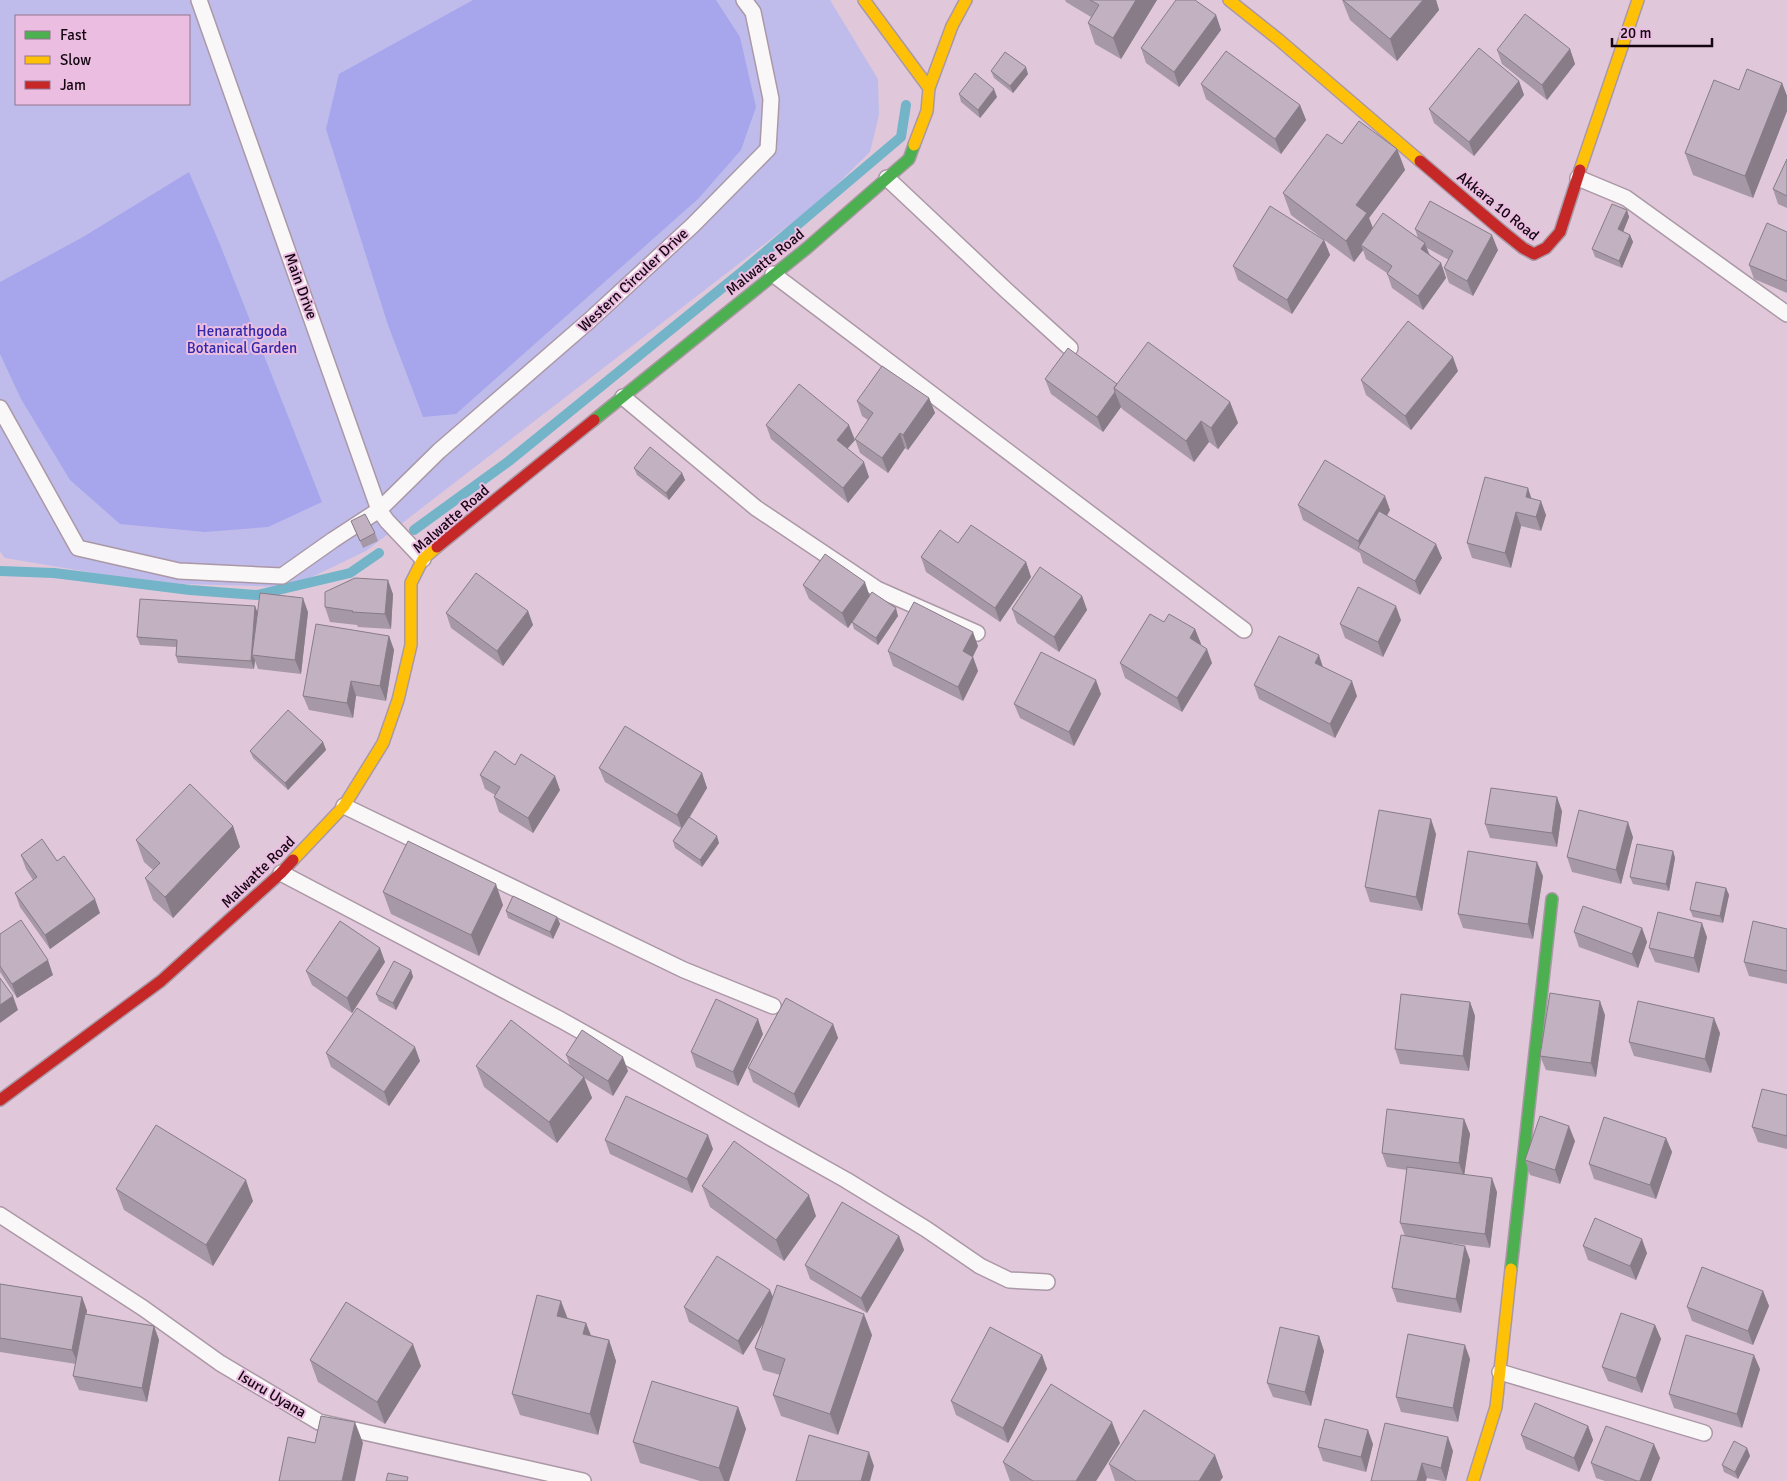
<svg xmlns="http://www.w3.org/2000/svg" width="1787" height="1481" font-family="Signika,sans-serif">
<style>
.green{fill:#bfbcec;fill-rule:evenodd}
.forest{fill:#a7a5eb}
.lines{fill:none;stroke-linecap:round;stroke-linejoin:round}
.stream{stroke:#74b4c9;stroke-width:10}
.lane-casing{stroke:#ab98a6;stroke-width:18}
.fast-casing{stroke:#ab98a6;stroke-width:14}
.slow-casing{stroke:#ab98a6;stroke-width:14}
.jam-casing{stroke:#ab98a6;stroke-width:14}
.lane{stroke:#faf7f9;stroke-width:15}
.fast{stroke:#4caf50;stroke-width:11}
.slow{stroke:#ffc107;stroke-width:11}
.jam{stroke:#c62828;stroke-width:11}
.wall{fill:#a698a6}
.shaded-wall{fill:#877c87}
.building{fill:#c1b1c1;stroke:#877c87}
.labels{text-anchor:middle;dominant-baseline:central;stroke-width:4;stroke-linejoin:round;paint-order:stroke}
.street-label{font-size:15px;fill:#140611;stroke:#ebbde0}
.park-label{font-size:15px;fill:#3029aa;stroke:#ebbde0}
</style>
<rect width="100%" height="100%" fill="#e0c8da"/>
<path class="green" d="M0 0H830L878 79 879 115 870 152 819 202 366 551 291 587 184 584 94 573 5 558 0 552ZM16 16H189V104H16Z"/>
<path class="forest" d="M473 0H716L740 37 756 107 741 150 698 199 456 414 423 417 388 325 326 129 339 74Z
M189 172 219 242 322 502 268 527 205 532 120 524 70 480 21 399 0 354V282L83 237Z"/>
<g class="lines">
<path class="stream" d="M414 530 509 461 743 271 901 137 906 105
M0 571 54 573 190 590 257 595 350 573 379 553"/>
<defs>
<path id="lane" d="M199 0 379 510 387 521 423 559
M887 178 1007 291 1070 348
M1578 178 1626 198 1787 314
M773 274 1244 630
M623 397 756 508 877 589 977 633
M0 408 78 548 179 571 282 576 333 540 379 510 439 451 590 320 693 225 768 149 771 99 753 12 744 0
M344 806 684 970 773 1006
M281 873 561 1020 846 1180 926 1229 980 1266 1009 1280 1047 1282
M0 1215 143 1308 220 1363 319 1422 583 1481
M1500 1372 1704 1433"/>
<path id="fast" d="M594 420 807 248 909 159 914 145
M1511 1269 1552 899"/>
<path id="slow" d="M864 0 929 88 927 111 914 145
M1229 0 1278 39 1420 161
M929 88 952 26 966 0
M1580 170 1638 0
M293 860 344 806 383 743 398 700 411 645V583L423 559 437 547
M1473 1481 1496 1407 1511 1269"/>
<path id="jam" d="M1420 161 1502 231 1523 248 1534 254 1546 248 1560 232 1580 170
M437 547 594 420
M0 1100 161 981 281 873 293 860"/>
</defs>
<use href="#lane" class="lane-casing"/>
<use href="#fast" class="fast-casing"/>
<use href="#slow" class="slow-casing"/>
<use href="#jam" class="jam-casing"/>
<use href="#lane" class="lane"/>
<use href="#fast" class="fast"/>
<use href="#slow" class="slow"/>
<use href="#jam" class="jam"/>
</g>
<path class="wall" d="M1065 0H1157L1121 59 1095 44 1088 23 1091 17 1066 2Z
M1342 0H1436L1439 10 1397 61 1350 20Z
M1216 15 1221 30 1179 87 1146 63 1141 48Z
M1570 49 1575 64 1547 100 1502 64 1497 50Z
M991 71 1028 74 1013 93 994 78Z
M1519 81 1524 95 1474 156 1434 123 1429 109Z
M1782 83 1787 96V111L1753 198 1693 175 1685 153Z
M1201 84 1300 105 1306 120 1281 154 1206 99Z
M959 94 997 97 980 118 961 102Z
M1342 144 1397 149 1405 170 1369 218 1373 228 1418 238 1415 229 1498 250 1473 296 1449 283 1444 268 1449 260 1427 248 1430 255 1441 263 1446 278 1423 310 1392 288 1387 273 1366 259 1363 250 1354 262 1291 215 1283 193Z
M1787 159V208L1778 204 1773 189Z
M1627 210 1629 217 1623 232 1630 235 1633 242 1622 268 1595 257 1592 249Z
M1787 232V293L1754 279 1749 265Z
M1324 240 1330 255 1292 314 1238 280 1233 266Z
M1458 371 1411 430 1366 395 1361 380Z
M1045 379 1117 384 1230 402 1238 423 1218 449 1209 442 1194 462 1122 409 1121 407 1103 432 1051 394Z
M929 398 935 413 908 450 905 448 888 473 860 453 855 439 868 420 862 416 857 401Z
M766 425 855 440 847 449 869 477 848 503 771 439Z
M634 468 682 473 685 480 669 500 637 475Z
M1532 499 1546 515 1541 531 1521 526 1511 568 1472 558 1467 543Z
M1298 505 1390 510 1387 516 1442 558 1420 595 1363 563 1360 553 1303 520Z
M351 521 375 533 378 541 363 548Z
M958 543 1026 562 1031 577 1000 622 926 572 921 557Z
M803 585 870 595 898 616 878 645 854 629 852 622 848 628 809 599Z
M393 594 391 629 358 627 357 625 330 622 325 607Z
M1082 596 1087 610 1059 652 1017 623 1012 609Z
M255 606 258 614 308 612 301 674 258 669 255 661 254 669 178 663 176 656V647L140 645 137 637Z
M528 611 533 625 503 666 451 628 446 613Z
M1401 620 1383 657 1345 638 1340 624Z
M1164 622 1195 629 1201 644H1200L1212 663 1182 712 1125 678 1120 663Z
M389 636 394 650 386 701 356 696 353 718 309 710 303 696Z
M978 646 973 657 978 671 963 701 893 666 888 651Z
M1323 667 1357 696 1335 738 1259 699 1254 685Z
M1101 694 1074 746 1020 718 1014 704Z
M323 742 326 750 288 790 253 758 250 751Z
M515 765 560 790 533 833 499 812 494 797 495 795 485 789 480 775Z
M599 768 702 773 707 788 690 817 719 843 702 867 675 848 673 841 681 828 605 782Z
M1562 811 1557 847 1490 838 1485 824Z
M233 826 240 847 173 918 153 900 145 878 153 870 144 862 136 840Z
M1436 834 1422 911 1370 902 1365 887Z
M1633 837 1621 884 1572 872 1567 857Z
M1673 851 1675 858 1669 891 1633 884 1630 877Z
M21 855 57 861 100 913 50 949 20 907 15 893 33 880 26 869Z
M1543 876 1533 939 1463 928 1458 914Z
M1726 888 1729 895 1723 923 1693 917 1690 910Z
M383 892 503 905 479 956 391 914Z
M506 911 557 917 560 924 553 939 508 918Z
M1642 928 1647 942 1638 968 1579 947 1574 932Z
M1787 929V984L1749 976 1744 962Z
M0 934 53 975 17 998 0 972Z
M1707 937 1699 973 1655 962 1649 948Z
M385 962 352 1013 312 985 306 971Z
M411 970 413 977 396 1010 379 1001 376 994Z
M1470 1002 1475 1016 1469 1071 1400 1064 1395 1049Z
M1605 1015 1596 1077 1546 1070 1540 1056Z
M833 1024 838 1038 799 1108 753 1082 748 1068Z
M1720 1033 1711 1073 1634 1056 1629 1042Z
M763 1034 738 1086 696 1067 691 1052Z
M326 1053 420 1061 389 1106 331 1067Z
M566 1055 628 1071 613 1096 584 1078 592 1098 557 1143 484 1087 476 1066H570Z
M1787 1095V1149L1758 1142 1752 1127Z
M1464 1119 1470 1134 1464 1174 1497 1192 1490 1248 1451 1243 1470 1260 1461 1313 1397 1302 1392 1288 1405 1236 1400 1223 1407 1170 1387 1167 1382 1153Z
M1666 1138 1672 1152 1656 1199 1594 1179 1589 1164Z
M605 1140 713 1149 692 1193 610 1154Z
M1575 1141 1560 1184 1530 1175 1525 1160Z
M702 1186 816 1216 784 1261 710 1207Z
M116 1189 253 1201 213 1266 124 1210Z
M899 1236 904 1250 867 1313 810 1279 805 1265Z
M1583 1246 1647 1253 1636 1280 1588 1260Z
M0 1284 82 1297 87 1311 86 1314 154 1326 159 1340 147 1402 79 1390 73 1376 76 1364 0 1352Z
M1763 1291 1769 1306 1753 1345 1692 1321 1687 1307Z
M773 1297 872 1335 838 1435 781 1416 773 1395 780 1375 763 1370 755 1348 764 1322 743 1355 689 1322 684 1307Z
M567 1318 586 1323 591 1335 609 1340 616 1361 598 1435 520 1415 512 1394Z
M1655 1325 1661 1339 1642 1393 1608 1381 1602 1367Z
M1319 1336 1324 1351 1311 1406 1273 1397 1267 1383Z
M1042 1355 1047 1369 1008 1443 956 1415 951 1401Z
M1470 1359 1458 1422 1401 1412 1396 1397Z
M310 1360 421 1366 385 1424 318 1382Z
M1760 1369 1742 1428 1674 1408 1669 1394Z
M738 1407 746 1429 729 1481H700L640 1463 633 1442Z
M1588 1426 1593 1440 1579 1472 1526 1449 1521 1435Z
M1120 1443 1096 1481H1010L1003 1462Z
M1373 1444 1366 1472 1323 1461 1318 1447Z
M1747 1448 1750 1456 1738 1479 1724 1472 1722 1465Z
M1453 1451 1446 1481H1442L1427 1478 1371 1481Z
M1660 1458 1651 1481H1605L1596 1478 1591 1463Z
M1109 1464 1223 1477 1220 1481H1115Z"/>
<path class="shaded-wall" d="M1136 0H1157L1121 59 1113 38Z
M1423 0H1436L1439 10 1397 61 1390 39Z
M1216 15 1221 30 1179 87 1174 72Z
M1570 49 1575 64 1547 100 1542 85Z
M1026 67 1028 74 1013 93 1010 86Z
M1519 81 1524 95 1474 156 1469 142Z
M1782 83 1787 96V111L1753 198 1745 176Z
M994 89 997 97 980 118 978 110Z
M1300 105 1306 120 1281 154 1275 139Z
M1397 149 1405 170 1369 218 1375 234 1361 245 1363 250 1354 262 1346 241 1356 205Z
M1627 210 1629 217 1621 237 1618 229Z
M1492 235 1498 250 1473 296 1467 281Z
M1630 235 1633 242 1622 268 1619 261Z
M1324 240 1330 255 1292 314 1287 300Z
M1425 243 1430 258 1421 249Z
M1441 263 1446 278 1423 310 1418 296Z
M1453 357 1458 371 1411 430 1405 416Z
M1115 392 1121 407 1103 432 1097 417Z
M929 398 935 413 908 450 903 435Z
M1230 402 1238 423 1218 449 1211 428Z
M1201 421 1209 442 1194 462 1186 441Z
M849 425 855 440 842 455 837 440Z
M900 433 905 448 888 473 882 458Z
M864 462 869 477 848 503 843 488Z
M682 473 685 480 669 500 666 493Z
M1528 488 1533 503 1526 497Z
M1385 496 1390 510 1365 552 1362 550 1358 541Z
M1541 501 1546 515 1541 531 1536 517Z
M1516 512 1521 526 1511 568 1505 553Z
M1436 544 1442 558 1420 595 1415 581Z
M1026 562 1031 577 1000 622 995 608Z
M388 580 393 594 391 629 385 614Z
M865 582 870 597 848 628 842 613Z
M1082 596 1087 610 1059 652 1054 637Z
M303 598 308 612 301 674 295 660Z
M255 606 258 614 252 655 255 660 254 669 251 661Z
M1396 606 1401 620 1383 657 1378 642Z
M896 608 898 616 878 645 876 638Z
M528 611 533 625 503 666 497 651Z
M1195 629 1201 644 1195 653 1190 638Z
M973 632 978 646 968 666 963 651Z
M389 636 394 650 386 701 380 686Z
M1207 649 1212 663 1182 712 1177 698Z
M1319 655 1324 670 1315 663Z
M973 657 978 671 963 701 958 687Z
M1096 680 1101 694 1074 746 1069 732Z
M351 681 356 696 353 718 347 703Z
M1352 681 1357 696 1335 738 1330 724Z
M323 742 326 750 288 790 285 783Z
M702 773 707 788 682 829 677 815Z
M555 776 560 790 533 833 528 818Z
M1557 797 1562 811 1557 847 1552 833Z
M1431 819 1436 834 1422 911 1416 897Z
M1628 822 1633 837 1621 884 1616 870Z
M233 826 240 847 173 918 165 897Z
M717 836 719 843 702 867 700 860Z
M1673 851 1675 858 1669 891 1666 884Z
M1537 862 1543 876 1533 939 1528 924Z
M496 884 503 905 479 956 471 935Z
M1726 888 1729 895 1723 923 1720 916Z
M95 899 100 913 50 949 45 935Z
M557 917 560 924 553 939 550 932Z
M1702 923 1707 937 1699 973 1694 958Z
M1642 928 1647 942 1638 968 1632 954Z
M380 948 385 962 352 1013 347 998Z
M48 960 53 975 17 998 12 984Z
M411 970 413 977 396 1010 393 1003Z
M13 996 18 1010 0 1023V1005Z
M1600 1001 1605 1015 1596 1077 1591 1063Z
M1470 1002 1475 1016 1469 1071 1463 1056Z
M1714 1018 1720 1033 1711 1073 1705 1059Z
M758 1019 763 1034 738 1086 733 1072Z
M833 1024 838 1038 799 1108 794 1094Z
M415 1047 420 1061 389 1106 384 1092Z
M623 1057 628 1071 613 1096 608 1081Z
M584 1077 592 1098 557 1143 549 1122Z
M1464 1119 1470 1134 1464 1177 1459 1163Z
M1569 1126 1575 1141 1560 1184 1555 1170Z
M708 1135 713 1149 692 1193 687 1179Z
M1666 1138 1672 1152 1656 1199 1650 1185Z
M1492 1178 1497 1192 1490 1248 1485 1234Z
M246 1180 253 1201 213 1266 206 1245Z
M809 1195 816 1216 784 1261 776 1240Z
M899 1236 904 1250 867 1313 861 1298Z
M1642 1239 1647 1253 1636 1280 1630 1266Z
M1465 1246 1470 1260 1461 1313 1456 1299Z
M770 1290 776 1304 743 1355 738 1341Z
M1763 1291 1769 1306 1753 1345 1748 1331Z
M82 1297 87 1311 78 1364 72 1350Z
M561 1301 569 1322 557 1316Z
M864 1314 872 1335 838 1435 830 1414Z
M586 1323 594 1344 583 1334Z
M1655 1325 1661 1339 1642 1393 1636 1378Z
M154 1326 159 1340 147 1402 142 1388Z
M1319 1336 1324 1351 1311 1406 1305 1392Z
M609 1340 616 1361 598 1435 590 1414Z
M413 1344 421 1366 385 1424 377 1402Z
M1465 1345 1470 1359 1458 1422 1453 1408Z
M1042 1355 1047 1369 1008 1443 1003 1428Z
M1754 1355 1760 1369 1742 1428 1737 1414Z
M738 1407 746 1429 729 1481H724L719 1468Z
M355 1422 363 1443 355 1481H342Z
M1112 1422 1120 1443 1096 1481H1076Z
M1588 1426 1593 1440 1579 1472 1574 1458Z
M1368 1430 1373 1444 1366 1472 1361 1457Z
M1448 1437 1453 1451 1446 1481 1441 1468Z
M1654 1444 1660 1458 1651 1481H1640Z
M1747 1448 1750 1456 1738 1479 1735 1472Z
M869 1452 874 1466 870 1481H861Z
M1215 1455 1223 1477 1220 1481H1199Z
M1422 1463 1427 1478 1426 1481H1417Z"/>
<path class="building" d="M1090 0H1136L1113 38 1088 23 1099 5Z
M1176 0H1195L1216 15 1174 72 1141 48Z
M1343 0H1423L1390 39Z
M1525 14 1570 49 1542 85 1497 50Z
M1479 48 1519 81 1469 142 1429 109Z
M1226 51 1300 105 1275 139 1201 84Z
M1005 52 1026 67 1010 86 991 71Z
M1747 69 1782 83 1745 176 1685 153 1714 80 1739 90Z
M975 73 994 89 978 110 959 94Z
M1359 121 1397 149 1356 205 1367 213 1346 241 1283 193 1327 134 1342 144Z
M1787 159V196L1773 189Z
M1430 201 1492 235 1467 281 1444 268 1453 251 1415 229Z
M1612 204 1627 210 1618 229 1630 235 1619 261 1592 249Z
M1270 206 1324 240 1287 300 1233 266Z
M1383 213 1425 243 1421 249 1441 263 1418 296 1387 274 1392 266 1361 245Z
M1767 223 1787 232V281L1749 265Z
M1408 321 1453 357 1405 416 1361 380Z
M1148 342 1230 402 1211 428 1201 421 1186 441 1114 388Z
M1068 348 1117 384 1114 388 1115 392 1097 417 1045 379Z
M882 366 929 398 903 435 900 433 882 458 855 439 873 413 857 401Z
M799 384 849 425 837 440 864 462 843 488 766 425Z
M650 447 682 473 666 493 634 468Z
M1325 460 1385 496 1358 541 1298 505Z
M1485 477 1528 488 1526 497 1541 501 1536 517 1516 512 1505 553 1467 543Z
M1379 511 1436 544 1415 581 1358 548Z
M365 514 375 533 360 541 351 521Z
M971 525 1026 562 995 608 921 557 940 530 958 543Z
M825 554 865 582 842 613 803 585Z
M1040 567 1082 596 1054 637 1012 609Z
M476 573 528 611 497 651 446 613Z
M355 578 388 580 385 614 352 612 353 611 325 607V592Z
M1358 587 1396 606 1378 642 1340 624Z
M872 592 896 608 876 638 852 622Z
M260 593 303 598 295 660 252 655Z
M140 599 255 606 251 661 176 656 177 640 137 637Z
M914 602 973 632 963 651 973 657 958 687 888 651Z
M1150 614 1164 622 1169 614 1195 629 1190 638 1207 649 1177 698 1120 663Z
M316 624 389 636 380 686 351 681 347 703 303 696Z
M1279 636 1319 655 1315 663 1352 681 1330 724 1254 685Z
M1041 652 1096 680 1069 732 1014 704Z
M288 710 323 742 285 783 250 751Z
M625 726 702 773 677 815 599 768Z
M495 751 515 765 521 754 555 776 528 818 494 797 500 787 480 775Z
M190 784 233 826 165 897 145 878 160 863 136 840Z
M1491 788 1557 797 1552 833 1485 824Z
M1379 810 1431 819 1416 897 1365 887Z
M1579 810 1628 822 1616 870 1567 857Z
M689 817 717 836 700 860 673 841Z
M42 839 57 861 64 856 95 899 45 935 15 893 37 877 21 855Z
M408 841 496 884 471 935 383 892Z
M1637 844 1673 851 1666 884 1630 877Z
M1468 851 1537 862 1528 924 1458 914Z
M1696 882 1726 888 1720 916 1690 910Z
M513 896 557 917 550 932 506 911Z
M1583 906 1642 928 1632 954 1574 932Z
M1658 912 1702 923 1694 958 1649 948Z
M21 920 48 960 12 984 0 966V934Z
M340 921 380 948 347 998 306 971Z
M1753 921 1787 929V971L1744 962Z
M394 961 411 970 393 1003 376 994Z
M0 978 13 996 0 1005Z
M1550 993 1600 1001 1591 1063 1540 1056Z
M1401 994 1470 1002 1463 1056 1395 1049Z
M786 998 833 1024 794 1094 748 1068Z
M716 999 758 1019 733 1072 691 1052Z
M1638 1001 1714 1018 1705 1059 1629 1042Z
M357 1008 415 1047 384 1092 326 1053Z
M511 1020 584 1077 549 1122 476 1066Z
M582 1030 623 1057 608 1081 566 1055Z
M1762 1089 1787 1095V1136L1752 1127Z
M626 1096 708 1135 687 1179 605 1140Z
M1387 1109 1464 1119 1459 1163 1382 1153Z
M1540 1116 1569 1126 1555 1170 1525 1160Z
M1604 1117 1666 1138 1650 1185 1589 1164Z
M156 1125 246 1180 206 1245 116 1189Z
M734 1141 809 1195 776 1240 702 1186Z
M1407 1167 1492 1178 1485 1234 1400 1223Z
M842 1202 899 1236 861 1298 805 1265Z
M1595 1218 1642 1239 1630 1266 1583 1246Z
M1401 1235 1465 1246 1456 1299 1392 1288Z
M717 1256 770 1290 738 1341 684 1307Z
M1702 1267 1763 1291 1748 1331 1687 1307Z
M0 1284 82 1297 72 1350 0 1338Z
M777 1285 864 1314 830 1414 773 1395 785 1359 755 1348Z
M537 1295 561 1301 557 1316 586 1323 583 1334 609 1340 590 1414 512 1394Z
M346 1302 413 1344 377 1402 310 1360Z
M1621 1313 1655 1325 1636 1378 1602 1367Z
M85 1314 154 1326 142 1388 73 1376Z
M990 1327 1042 1355 1003 1428 951 1401Z
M1280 1327 1319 1336 1305 1392 1267 1383Z
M1408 1334 1465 1345 1453 1408 1396 1397Z
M1686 1335 1754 1355 1737 1414 1669 1394Z
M652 1381 738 1407 719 1468 633 1442Z
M1051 1384 1112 1422 1076 1481H1033L1003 1462Z
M1535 1403 1588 1426 1574 1458 1521 1435Z
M1144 1410 1215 1455 1199 1481H1136L1109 1464Z
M321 1416 355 1422 342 1481H279L288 1437 315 1443Z
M1325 1419 1368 1430 1361 1457 1318 1447Z
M1385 1423 1448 1437 1441 1468 1422 1463 1417 1481H1371Z
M1606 1426 1654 1444 1640 1481H1637L1591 1463Z
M809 1435 869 1452 861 1481H796Z
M1734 1441 1747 1448 1735 1472 1722 1465Z
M388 1473 408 1477 407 1481H386Z"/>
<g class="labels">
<g class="street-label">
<text transform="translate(1498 206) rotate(39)">Akkara 10 Road</text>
<text transform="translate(765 262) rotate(-39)">Malwatte Road</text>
<text transform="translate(633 280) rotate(-43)">Western Circuler Drive</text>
<text transform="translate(301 286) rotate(70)">Main Drive</text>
<text transform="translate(451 519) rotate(-41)">Malwatte Road</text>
<text transform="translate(258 872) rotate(-44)">Malwatte Road</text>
<text transform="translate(272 1394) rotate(31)">Isuru Uyana</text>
</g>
<g class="park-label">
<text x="242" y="331">Henarathgoda<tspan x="242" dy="17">Botanical Garden</tspan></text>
</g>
</g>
<rect x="15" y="15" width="175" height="90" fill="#ebbde0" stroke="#95748d"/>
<rect x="25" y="31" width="25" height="8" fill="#4caf50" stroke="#95748d"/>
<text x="60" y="40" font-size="15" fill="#140611">Fast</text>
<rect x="25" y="56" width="25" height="8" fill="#ffc107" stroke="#95748d"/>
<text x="60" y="65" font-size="15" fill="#140611">Slow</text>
<rect x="25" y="81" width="25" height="8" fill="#c62828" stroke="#95748d"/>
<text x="60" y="90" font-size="15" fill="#140611">Jam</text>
<path d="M1612 38v8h100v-8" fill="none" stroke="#140611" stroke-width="2.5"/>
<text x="1620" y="38" font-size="15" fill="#140611" stroke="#ebbde0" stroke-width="4" paint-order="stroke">20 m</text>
</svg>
